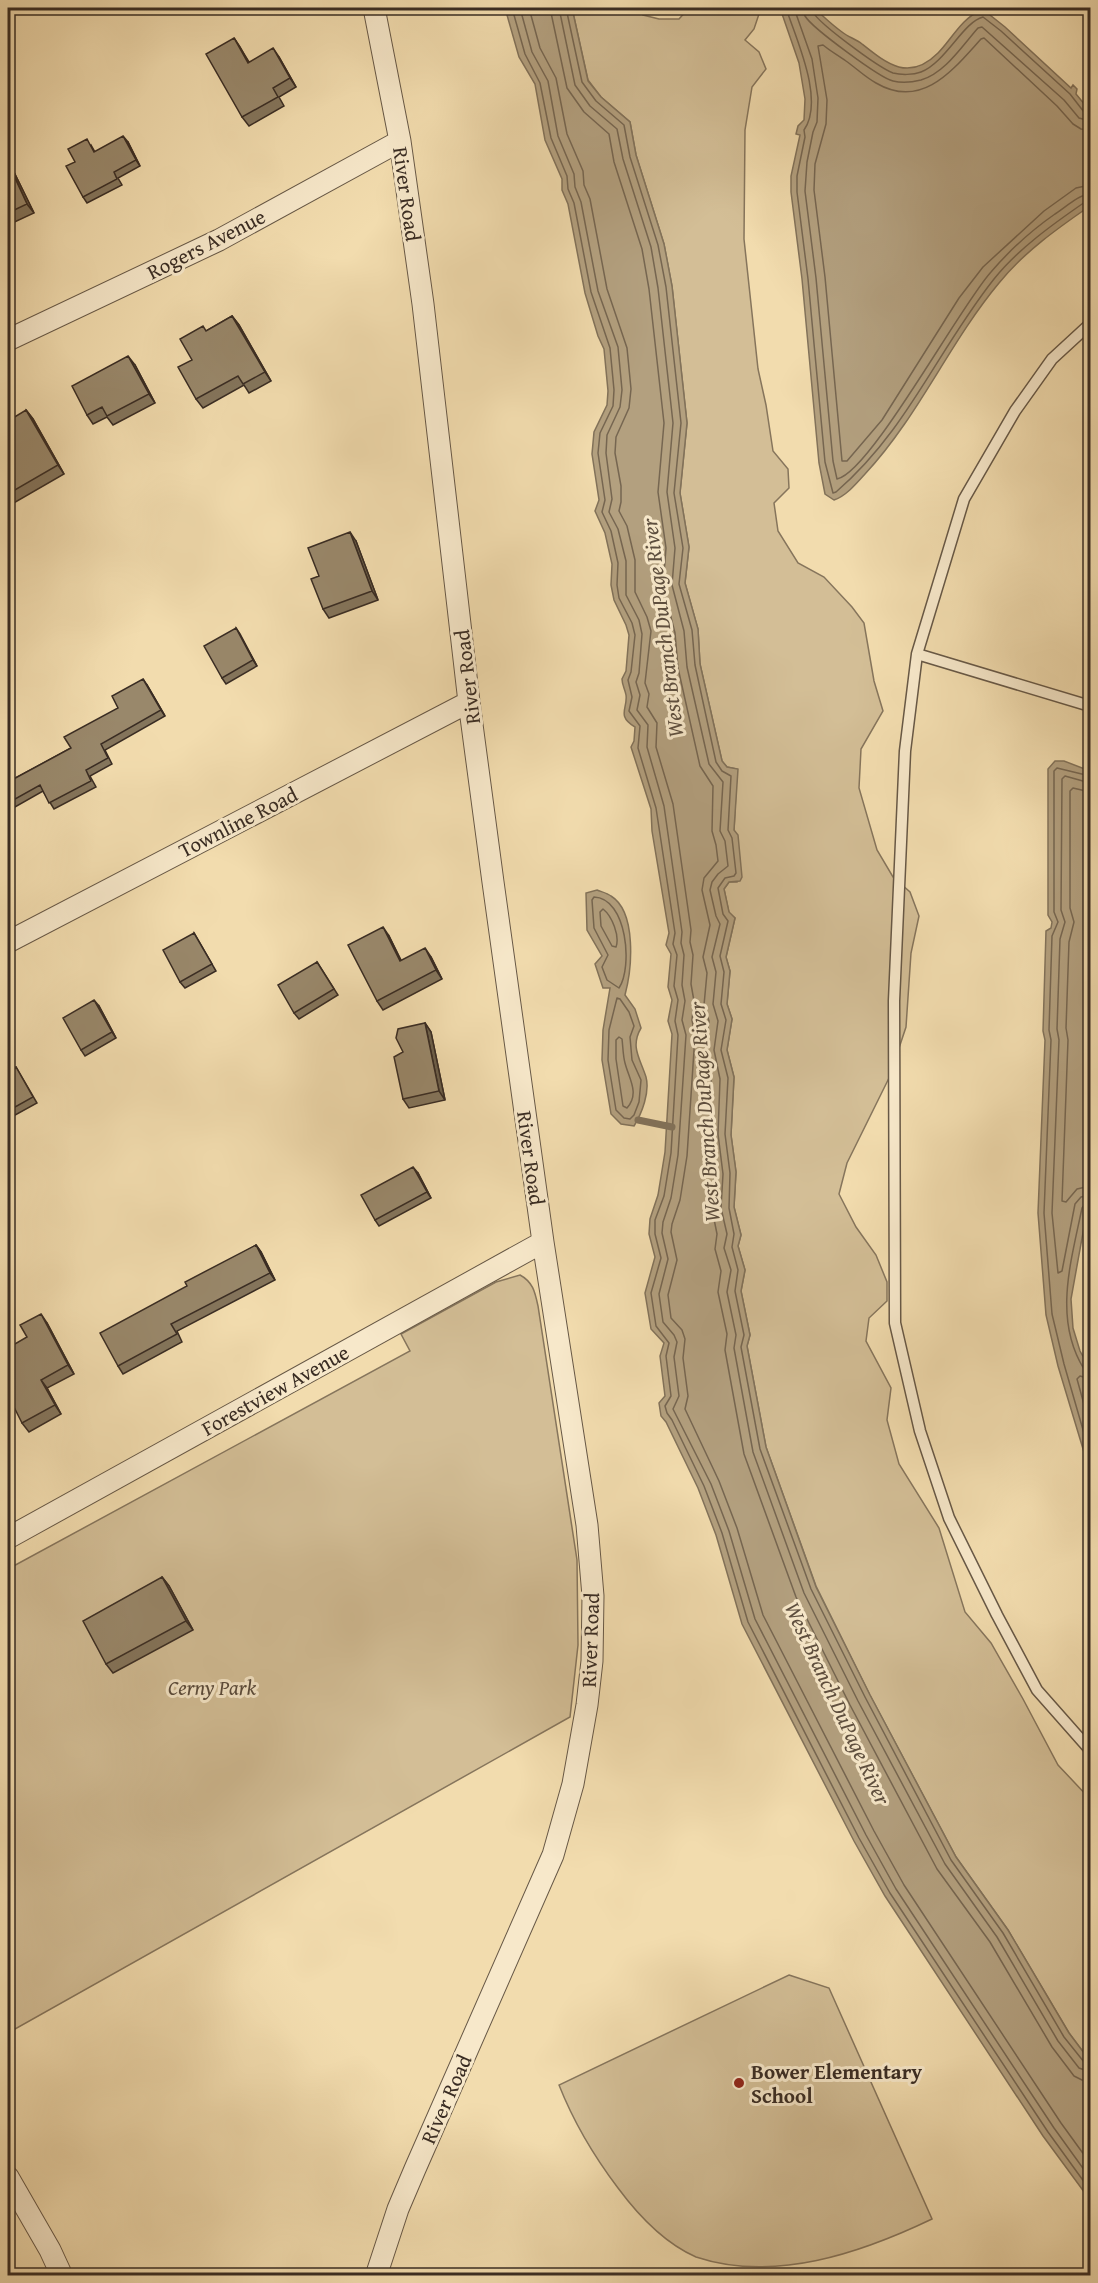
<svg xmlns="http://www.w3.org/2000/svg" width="1098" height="2283" font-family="'Gentium Book Plus',serif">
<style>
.green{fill:#d3be96;stroke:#86755c;stroke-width:1.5}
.water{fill:#b3a07f;stroke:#82725a;stroke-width:1.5}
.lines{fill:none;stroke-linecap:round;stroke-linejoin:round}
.shore{stroke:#766651;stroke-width:1.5}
.stream{stroke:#82725a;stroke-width:7}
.lane-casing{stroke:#675846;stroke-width:13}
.street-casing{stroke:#675846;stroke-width:23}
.lane{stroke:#f7e8ca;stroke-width:10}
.street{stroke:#f7e8ca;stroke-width:21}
.wall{fill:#84755c;stroke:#392c23;stroke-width:1.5}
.shaded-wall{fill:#6b5f4b;stroke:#392c23;stroke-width:1.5}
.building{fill:#99886b;stroke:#392c23;stroke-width:1.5}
.poi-dot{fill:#8f2418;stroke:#f7e8ca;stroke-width:2}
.labels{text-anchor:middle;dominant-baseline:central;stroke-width:6;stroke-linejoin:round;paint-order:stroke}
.street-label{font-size:21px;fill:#392c23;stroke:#f7e8ca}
.park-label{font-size:21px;font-style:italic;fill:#58493a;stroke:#f7e8ca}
.poi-label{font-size:21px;font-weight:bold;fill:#392c23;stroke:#f7e8ca;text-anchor:start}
.water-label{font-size:22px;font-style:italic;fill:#5e4f3f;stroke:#f7e8ca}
</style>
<rect width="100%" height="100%" fill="#f2dcae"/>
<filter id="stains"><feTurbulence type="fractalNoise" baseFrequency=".00333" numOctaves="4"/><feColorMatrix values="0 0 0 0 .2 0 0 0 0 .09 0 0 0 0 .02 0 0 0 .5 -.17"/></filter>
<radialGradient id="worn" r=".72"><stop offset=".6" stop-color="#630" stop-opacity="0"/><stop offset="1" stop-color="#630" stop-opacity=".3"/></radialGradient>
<path class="green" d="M572 8H634L643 15 659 19H679L689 8H752L759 14 754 29 745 40 759 52 766 69 752 87 745 130 744 239 758 369 766 405 773 451 788 469 789 488 774 503 778 531 798 563 824 577 852 607 864 623 874 681 883 711 861 749 859 788 877 850 893 877 910 892 919 916 911 953 906 1027 889 1078 847 1163 839 1194 856 1227 876 1255 887 1282V1301L869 1318 866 1341 891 1388 887 1420 899 1464 939 1528 965 1612 991 1643 1023 1699 1058 1765 1090 1799V2061L1069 2033 1008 1930 956 1857 870 1695 816 1586 766 1447 747 1346 750 1335 741 1291 745 1270 738 1246 741 1235 734 1207 736 1172 731 1135 734 1077 727 1050 732 1019 727 1004 730 971 726 957 735 918 729 913 724 889 729 882H737L734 831 737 769 727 767 722 761 700 664 698 629 685 583 689 547 680 493 687 423 672 286 664 244 636 155 630 122 601 97 588 80Z
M520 1275C533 1282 535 1292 538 1306L577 1560 578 1645 570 1717 8 2033V1569L410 1351 401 1334 496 1282Z
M789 1975 829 1988 932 2219C861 2253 774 2283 696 2257 664 2243 638 2215 618 2188 593 2155 574 2123 559 2085Z"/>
<path class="water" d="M505 8H572L588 81 601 97 630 122 636 155 664 244 672 286 687 423 680 493 689 547 685 583 698 629 700 664 722 761 727 767 738 769 734 830 738 835 742 877 740 881 729 882 724 889 729 912 735 918 726 957 730 971 727 1004 732 1019 727 1050 734 1077 731 1135 736 1172 734 1207 741 1235 738 1246 745 1270 741 1291 750 1335 747 1346 766 1447 816 1587 870 1695 956 1857 1008 1930 1069 2033 1090 2061V2200L1043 2136 885 1896 854 1841 742 1624 716 1535 698 1488 666 1422 661 1416 659 1403 665 1396 660 1356 664 1343 651 1329 645 1293 655 1257 649 1234 650 1219 658 1195 665 1152 672 1034 668 1021 672 1000 668 987 671 954 666 945 669 933 652 831 651 809 631 747 634 741 635 727C616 716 628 708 626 695 625 689 622 685 622 679L626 671 629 635 626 625 614 600 611 585 612 564 605 533 595 511 599 500 592 454 594 432 607 405 608 391 604 349 598 336 585 293 568 204 562 190V179L545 140 535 84 519 57Z
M780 8H814C823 16 832 25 842 32 848 37 856 39 862 44 887 64 909 82 938 53 951 40 962 18 980 11L981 8H986L990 15 1005 27 1071 88 1073 85 1077 89 1076 94 1090 111V206C1058 228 1024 252 999 283 949 343 919 416 865 474 857 483 846 496 834 500L825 494 819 463 802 279 791 192V176L800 135 796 134 798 126 804 120 805 99 799 63Z
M1055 761H1064L1090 771V1194L1071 1299 1073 1328 1080 1351 1090 1369V1472L1058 1366 1046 1315 1038 1213 1045 1040 1043 1031 1046 931 1051 928 1052 922 1048 915V769Z
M597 890C602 892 607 893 611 896 637 912 632 969 625 995L635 1009 641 1028C630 1047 640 1058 646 1077 650 1092 642 1113 634 1126L621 1124 611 1114 602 1060 603 1030 610 988H603L595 964 602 956 587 930 586 893Z"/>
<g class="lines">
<path class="shore" d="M512 8 525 54 540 83 551 138 567 176 568 189 574 203 591 292 610 348 614 390 613 406 600 433 598 453 605 500 602 512 611 531 618 563 617 585 619 598 632 623 635 635 631 672 628 680 632 697 629 711 640 726 638 748 656 808 675 933 673 944 677 955 674 986 678 1000 675 1021 678 1035 671 1153 664 1196 655 1220V1234L661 1258 651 1293 656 1326 669 1343 666 1356 671 1396 665 1406 667 1413 672 1420 704 1486 722 1533 748 1622 859 1838 890 1893 1048 2132 1090 2190
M520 8 532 52 548 81 558 136 574 174 575 187 581 202 598 291 618 347 622 390 620 407 607 435 606 453 612 499 609 512 618 529 626 561V595L639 620 642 634 639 673 636 682 640 695 637 710 648 725 647 747 664 806 682 932 681 943 684 955 682 985 685 1001 682 1020 686 1035 678 1155 671 1198 663 1222 662 1233 668 1259 659 1294 663 1322 674 1335 677 1342 674 1357 679 1396 673 1409 711 1484 729 1531 755 1619 866 1835 896 1889 1054 2128 1090 2178
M529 8 540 48 556 78 567 134 583 171 584 185 590 199 607 289 627 348 631 389 629 408 616 437 615 453 621 486V502L619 511 627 526 635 560V592L647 617 651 631 645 683 649 694 647 707 657 723 656 747 673 804 691 930 690 942 693 955 691 984 694 1001 692 1020 695 1035 687 1156 680 1200 672 1224 671 1232 677 1260 668 1295 671 1318 682 1330 685 1339 683 1358 688 1396 685 1409 719 1481 737 1528 763 1615 874 1831 904 1885 1061 2123 1090 2163
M550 8 567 88 584 112 609 134 614 162 642 249 649 289 664 423 658 492 666 548 663 586 675 633 678 668 700 766 713 786 712 831 716 845 718 861 704 878 702 890 710 925 703 957 707 973 704 1005 709 1021 705 1050 711 1080 709 1134 714 1174 712 1209 717 1234 715 1249 721 1271 718 1292 727 1334 725 1350 744 1454 796 1597 850 1705 937 1869 990 1942 1052 2047 1074 2076 1082 2080 1090 2081
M559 8 575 85 590 106 617 129 623 159 651 247 658 288 673 423 667 492 675 548 672 585 684 631 687 667 709 764 723 782 720 831 725 841 728 866 718 874 712 882 710 890 716 916 720 924 712 957 716 972 713 1004 718 1021 714 1050 720 1079 718 1134 723 1174 721 1208 727 1234 724 1248 731 1270 727 1292 736 1335 734 1348 753 1452 804 1593 858 1701 945 1864 997 1937 1058 2041 1079 2068 1090 2072
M566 8 582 82 596 101 624 125 630 157 658 245 666 287 681 423 674 493 683 548 679 584 692 630 695 665 716 762 722 771 731 776 728 830 732 838 736 873 734 876 725 878 718 888 723 914 728 921 720 956 724 972 721 1004 726 1020 721 1050 728 1078 725 1134 730 1173 729 1208 734 1234 732 1247 738 1270 735 1291 744 1335 741 1347 760 1449 811 1589 865 1697 951 1860 1003 1933 1064 2037 1084 2062 1090 2064
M786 8C796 39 825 100 804 130L805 137 797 176V192L808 279 825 462 833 493 836 492C907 431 937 351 994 279 1018 249 1053 224 1085 202H1090
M794 8 812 59 818 98 817 122 813 132 807 162 805 191 816 278 833 461 837 479C870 473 960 306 991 272 1009 251 1032 230 1055 214 1066 207 1078 195 1090 194
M803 8C803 11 803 13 805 16 812 28 880 78 893 81 901 83 913 82 921 80 945 73 962 46 978 28L982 27 1064 100 1079 118 1090 121
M811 8C812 20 880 68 893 73 901 75 913 75 921 72 946 62 963 22 983 17L1001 31 1070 94 1084 112 1090 114
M1090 130 1081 129 1073 124 1057 106 984 38 981 39C953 70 922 110 876 83 865 77 856 68 846 61 838 55 830 51 823 45L818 46 827 100 826 124 815 164 814 190 825 277 842 461H847L882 420 959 298 983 267 1044 211 1076 188 1090 185
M1090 776 1057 768 1054 771V912L1058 922 1052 936 1049 1030 1051 1040 1044 1213 1052 1314 1064 1364 1090 1454
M1090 783 1065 776 1062 779 1061 910 1065 922 1060 939 1057 1029 1059 1040 1052 1213 1058 1273 1062 1271 1075 1204 1081 1197 1090 1195
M1090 792 1073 788 1070 791V908L1074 922 1069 942 1066 1028 1068 1040 1062 1201 1066 1202 1077 1189 1090 1186
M594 897C627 898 633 967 619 988L607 980 602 967 608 955 594 928 592 900Z
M603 909C612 916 620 936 616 947L612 946 601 926 600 912Z
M617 998 620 999 629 1012 634 1026 630 1037 632 1060 641 1080 639 1102 634 1115 630 1119 624 1118 616 1110 608 1060 609 1030Z
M619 1037 622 1039C623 1047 623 1056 625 1063 629 1079 640 1093 627 1108L623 1106 616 1059V1040Z
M1090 1203 1085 1204 1082 1208C1071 1262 1053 1319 1084 1369L1090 1371
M1090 1379 1080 1376 1077 1379 1090 1426"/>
<path class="stream" d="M638 1120 672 1127"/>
<defs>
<path id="lane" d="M917 654 964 499 1015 411 1052 359 1090 324
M1090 706 917 654 905 751 894 1001 895 1323 920 1431 949 1518 997 1615 1037 1690 1090 1750
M1090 1316V1318"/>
<path id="street" d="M374 8 400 141 423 304 469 702 493 882 543 1242 587 1525 593 1596 592 1661 587 1705 573 1784 553 1855 415 2169 398 2209 376 2276
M8 340 219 240 400 141
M8 942 469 702
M8 1538 543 1242
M8 2177 50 2250 62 2276"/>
</defs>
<use href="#lane" class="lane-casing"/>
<use href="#street" class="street-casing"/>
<use href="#lane" class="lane"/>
<use href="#street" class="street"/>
</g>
<path class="wall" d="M234 38 249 62 279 57 296 87 279 97 284 106 249 126 242 117Z
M128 142 140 166 118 178 122 185 87 203 83 197 75 162 91 145 95 152Z
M8 162 12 168 34 213 8 225Z
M232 316 239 325 271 381 249 393 244 385 203 408 196 399 192 360 206 331Z
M135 365 155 403 113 425 107 417 93 424 87 415Z
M26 410 33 419 64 474 12 504 8 498V448L10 446Z
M356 541 378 600 329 618 323 609 319 576Z
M236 628 257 666 226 684 222 678Z
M147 685 165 716 105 750 112 764 90 776 96 787 54 809 43 791 8 811V782L71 748 118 708Z
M194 933 216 971 185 988 180 982Z
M389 936 401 961 431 957 442 979 383 1010 377 1001Z
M317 962 338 995 299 1019 294 1013Z
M99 1006 116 1038 85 1056 81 1050Z
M425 1023 431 1032 445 1100 409 1108 403 1099V1052Z
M16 1067 37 1103 8 1119V1072Z
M418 1173 431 1198 379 1226 375 1220Z
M256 1245 261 1252 275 1280 177 1331 182 1342 123 1374 118 1366 187 1286Z
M47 1323 74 1374 47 1388 61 1414 29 1432 22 1423 27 1337Z
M162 1577 169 1586 193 1630 113 1673 106 1664Z"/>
<path class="shaded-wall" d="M234 38 240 47 254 72 248 63Z
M273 48 279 57 296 87 290 78Z
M123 136 128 142 140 166 136 160Z
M8 162 12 168 34 213 27 204Z
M232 316 239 325 271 381 265 372Z
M128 356 135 365 155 403 149 394Z
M26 410 33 419 64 474 58 465Z
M350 532 356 541 378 600 372 591Z
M236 628 240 634 257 666 253 660Z
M143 679 147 685 165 716 161 710Z
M383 927 389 936 406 970 400 961Z
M425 948 431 957 442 979 436 970Z
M94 1000 99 1006 116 1038 112 1032Z
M425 1023 431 1032 445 1100 439 1091Z
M413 1167 418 1173 431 1198 427 1192Z
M256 1245 261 1252 275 1280 270 1273Z
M41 1314 47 1323 74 1374 68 1365Z
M41 1380 47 1388 61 1414 55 1405Z
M162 1577 169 1586 193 1630 186 1621Z"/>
<path class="building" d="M234 38 248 63 273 48 290 78 273 88 278 97 242 117 206 54Z
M123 136 136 160 114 172 117 179 83 197 66 166 75 162 68 149 87 139 94 152Z
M8 163 27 204 8 213Z
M232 316 265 372 243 384 238 376 196 399 178 367 192 360 180 339 203 326 206 331Z
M128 356 149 394 107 416 102 407 87 415 72 386Z
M26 410 58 465 8 494V448L10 446 8 442V421Z
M350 532 372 591 323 609 311 579 319 576 308 548Z
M236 628 253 660 222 678 204 646Z
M143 679 161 710 101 744 108 758 86 770 91 781 49 803 40 785 8 803V782L71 748 64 737 118 708 112 696Z
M383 927 400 961 425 948 436 970 377 1001 348 945Z
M194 933 212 964 180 982 163 950Z
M317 962 334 989 294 1013 278 985Z
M94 1000 112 1032 81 1050 63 1018Z
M425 1023 439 1091 403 1099 394 1057 403 1052 396 1038 398 1029Z
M16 1067 33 1097 8 1111V1072Z
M413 1167 427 1192 375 1220 361 1195Z
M256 1245 270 1273 171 1324 177 1334 118 1366 100 1333 187 1286 185 1282Z
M41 1314 68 1365 41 1380 55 1405 22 1423 8 1395V1348L27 1337 20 1325Z
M162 1577 186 1621 106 1664 83 1621Z"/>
<circle class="poi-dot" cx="739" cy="2083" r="6"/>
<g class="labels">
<g class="street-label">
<text transform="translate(407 194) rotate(82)">River Road</text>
<text transform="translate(206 244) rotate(-27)">Rogers Avenue</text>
<text transform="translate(467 677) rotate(-97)">River Road</text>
<text transform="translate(238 822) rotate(-27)">Townline Road</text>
<text transform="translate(531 1158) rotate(82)">River Road</text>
<text transform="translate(275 1390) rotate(-29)">Forestview Avenue</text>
<text transform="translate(590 1640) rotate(-88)">River Road</text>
<text transform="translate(446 2099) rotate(-66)">River Road</text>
</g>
<g class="park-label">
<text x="212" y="1687">Cerny Park</text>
</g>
<g class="poi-label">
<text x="751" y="2071">Bower Elementary<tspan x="751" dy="24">School</tspan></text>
</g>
<g class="water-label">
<text transform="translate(662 628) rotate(-97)">West Branch DuPage River</text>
<text transform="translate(704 1112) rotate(-94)">West Branch DuPage River</text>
<text transform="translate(838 1703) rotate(65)">West Branch DuPage River</text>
</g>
</g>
<rect width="1098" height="2283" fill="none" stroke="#f2dcae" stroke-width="30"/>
<rect x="9" y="9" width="1080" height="2265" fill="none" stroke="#392c23" stroke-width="3"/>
<rect x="15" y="15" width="1068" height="2253" fill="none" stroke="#392c23" stroke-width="1.5"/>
<rect width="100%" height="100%" filter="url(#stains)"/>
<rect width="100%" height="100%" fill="url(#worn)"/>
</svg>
